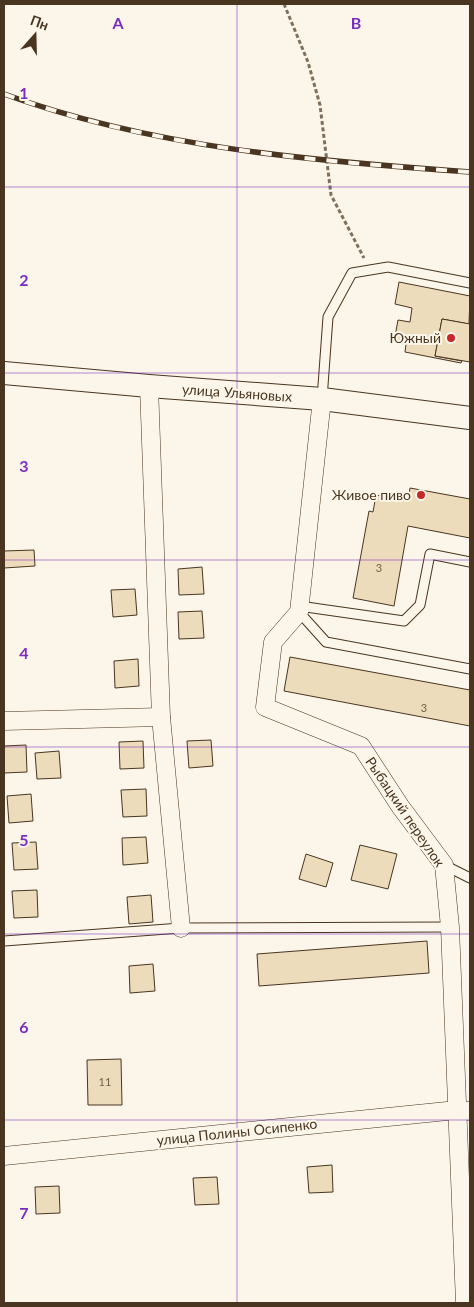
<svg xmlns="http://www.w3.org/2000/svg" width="474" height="1307" font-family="Lato,sans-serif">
  <rect width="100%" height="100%" fill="#fbf6e9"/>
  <g fill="#ecdcbc" stroke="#4a3520">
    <path d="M399,282L470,296L469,324L442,319L435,356L462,361L461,363L405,352L406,344L394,342L398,320L410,322L412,308L395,304Z"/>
    <path d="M442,319L470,324V362L435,356Z"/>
    <path d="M410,488L470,499V538L408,526L394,606L353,598L369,511L373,512L376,495L408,501Z"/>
    <path d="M34,550L35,566L4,568V551Z"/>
    <path d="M202,567L204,594L179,595L178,569Z"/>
    <path d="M135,589L137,615L113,617L111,590Z"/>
    <path d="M202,611L204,638L179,639L178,612Z"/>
    <path d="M290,657L470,690V726L284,691Z"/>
    <path d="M138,659L139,686L115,688L114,661Z"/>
    <path d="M211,740L213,766L189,768L187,741Z"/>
    <path d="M143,741L144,768L120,769L119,742Z"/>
    <path d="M26,745L27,772L4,773V746Z"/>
    <path d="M59,751L61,778L37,779L35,753Z"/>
    <path d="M146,789L147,816L123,817L121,790Z"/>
    <path d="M31,794L33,821L9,823L7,796Z"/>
    <path d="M146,837L148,863L123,865L122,838Z"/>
    <path d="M36,842L38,869L14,870L12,843Z"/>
    <path d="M360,845L397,854L388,889L351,880Z"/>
    <path d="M306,854L333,863L326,887L299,879Z"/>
    <path d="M37,890L38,917L14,918L12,891Z"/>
    <path d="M151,895L153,922L129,924L127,897Z"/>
    <path d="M427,941L429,973L259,986L257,954Z"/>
    <path d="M153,964L155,991L130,993L129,966Z"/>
    <path d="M121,1059L122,1105H88L87,1060Z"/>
    <path d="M332,1165L333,1192L309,1193L307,1167Z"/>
    <path d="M217,1177L219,1204L195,1205L193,1178Z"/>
    <path d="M59,1186L60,1213L36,1214L35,1187Z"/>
  </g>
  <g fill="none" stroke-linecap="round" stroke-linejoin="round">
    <defs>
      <g id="service">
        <path d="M322,399L328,317L352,273L388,267L470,283"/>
        <path d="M299,606L404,621L420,605L430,554L470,562"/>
        <path d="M299,612L326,642L470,669"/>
        <path d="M444,865L470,878"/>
        <path d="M4,941L181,928L450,927"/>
      </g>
      <g id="minor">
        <path d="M149,386L161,717L181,928"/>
        <path d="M322,399L299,612L273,642L265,707L361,746L400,806L444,865L450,927L465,1303"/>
        <path d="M4,721L161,717"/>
        <path d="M4,1156L457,1110L470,1111"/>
      </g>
      <path id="tertiary" d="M4,373L149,386L322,399L470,418"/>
    </defs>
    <use href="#service" stroke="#4a3520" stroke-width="11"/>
    <use href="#minor" stroke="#4a3520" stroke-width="19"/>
    <use href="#tertiary" stroke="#4a3520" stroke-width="24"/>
    <path stroke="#7f6f5c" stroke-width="3" stroke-dasharray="4 2.5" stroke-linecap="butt" d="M284,4L308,62L320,105L331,195L364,258"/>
    <use href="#service" stroke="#fbf6e9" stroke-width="9"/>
    <use href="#minor" stroke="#fbf6e9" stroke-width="18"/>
    <use href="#tertiary" stroke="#fbf6e9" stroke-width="22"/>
    <defs>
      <path id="rail" d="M4,94C153,148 313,161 470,172"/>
    </defs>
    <use href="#rail" stroke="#4a3520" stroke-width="5.5"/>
    <use href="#rail" stroke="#fbf6e9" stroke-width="4" stroke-dasharray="11" stroke-linecap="butt"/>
  </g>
  <path fill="none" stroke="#7b2cbf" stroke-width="1" stroke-opacity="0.55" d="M237,4V1303M4,187H470M4,373H470M4,560H470M4,747H470M4,934H470M4,1120H470"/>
  <g fill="#c62828" stroke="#fbf6e9" stroke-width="2">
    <circle cx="451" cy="338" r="5"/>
    <circle cx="421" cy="495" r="5"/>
  </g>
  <g text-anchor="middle" stroke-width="4" stroke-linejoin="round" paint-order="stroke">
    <g font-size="11" fill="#725f47">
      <text x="379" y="572">3</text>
      <text x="424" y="712">3</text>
      <text x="105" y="1086">11</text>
    </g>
    <g font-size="14" fill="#4a3520" stroke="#fbf6e9" text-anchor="end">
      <text x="441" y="343">Южный</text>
      <text x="411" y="500">Живое пиво</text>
    </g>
    <g font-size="14" fill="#4a3520" stroke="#fbf6e9">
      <text transform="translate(237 393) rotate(4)" y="5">улица Ульяновых</text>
      <text transform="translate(405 812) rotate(56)" y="5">Рыбацкий переулок</text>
      <text transform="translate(237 1132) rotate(-6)" y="5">улица Полины Осипенко</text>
    </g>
  </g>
  <g font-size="16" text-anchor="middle" font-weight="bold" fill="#7b2cbf" stroke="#fbf6e9" stroke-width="4" stroke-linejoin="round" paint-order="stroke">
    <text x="118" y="29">A</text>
    <text x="356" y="29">B</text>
    <text x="24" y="99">1</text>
    <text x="24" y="286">2</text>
    <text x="24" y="472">3</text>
    <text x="24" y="659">4</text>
    <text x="24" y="846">5</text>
    <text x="24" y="1033">6</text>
    <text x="24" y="1219">7</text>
  </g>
  <rect width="474" height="1307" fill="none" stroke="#4a3520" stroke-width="10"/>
  <g transform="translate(35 35) rotate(20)" stroke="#fbf6e9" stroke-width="4" paint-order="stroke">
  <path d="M0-4L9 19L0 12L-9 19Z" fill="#4a3520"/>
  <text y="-8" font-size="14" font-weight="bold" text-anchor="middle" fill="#4a3520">Пн</text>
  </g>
</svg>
